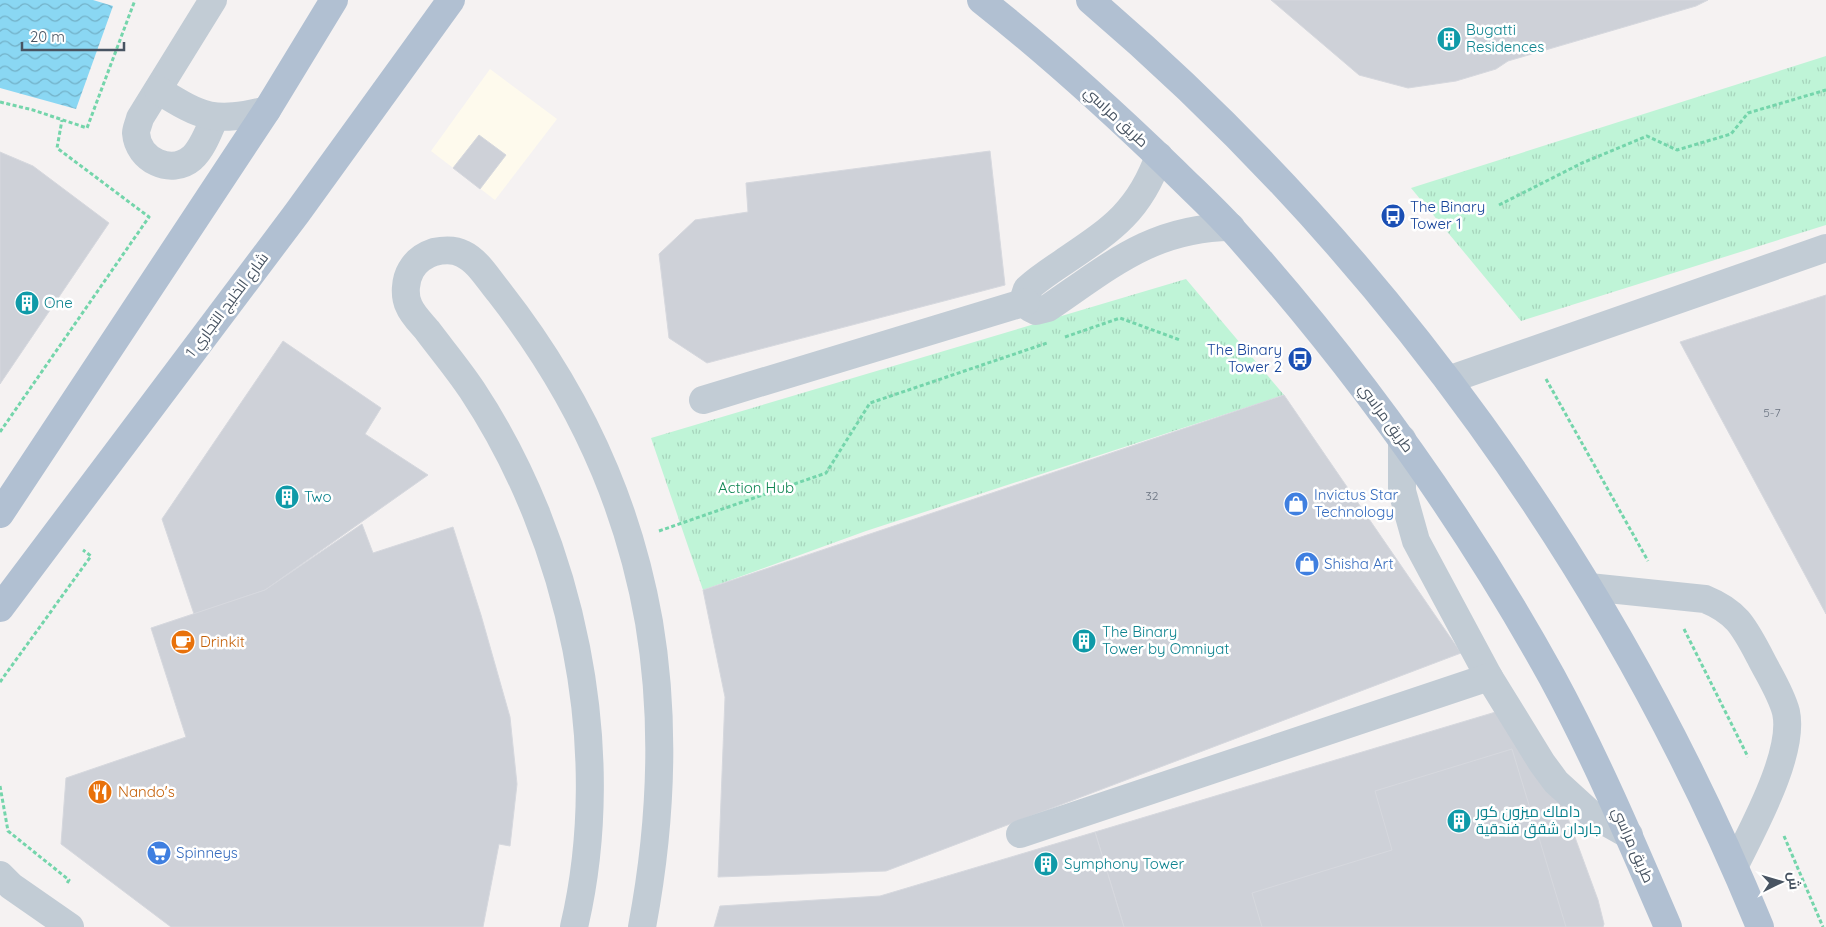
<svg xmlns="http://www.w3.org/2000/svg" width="1826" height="927" font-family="Quicksand,Cairo,sans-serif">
  <defs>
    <pattern id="grass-tufts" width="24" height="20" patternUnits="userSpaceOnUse" patternTransform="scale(1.25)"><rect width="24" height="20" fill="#bff4d7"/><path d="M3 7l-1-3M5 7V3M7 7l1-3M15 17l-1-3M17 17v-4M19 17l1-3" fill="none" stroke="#a6d3bb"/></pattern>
    <pattern id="water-waves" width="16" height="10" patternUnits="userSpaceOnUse" patternTransform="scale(1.25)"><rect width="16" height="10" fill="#8ad7f3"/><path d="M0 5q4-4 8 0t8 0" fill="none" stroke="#73b1c8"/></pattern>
  </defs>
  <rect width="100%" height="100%" fill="#f5f2f2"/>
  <path fill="#fefaed" d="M490,69L557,119L495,200L431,151Z"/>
  <g fill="url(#grass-tufts)">
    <path d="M1826,56V225L1521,321L1411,188Z"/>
    <path d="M1186,279L1284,395L866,531L703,590L651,438Z"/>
  </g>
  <path fill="url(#water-waves)" d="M0,0H93L113,6L76,109L0,88Z"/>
  <g fill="#ced1d8" stroke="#d6d8de">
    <path d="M1271,0H1708L1696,6L1508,61L1496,69L1456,81L1408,88L1359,75Z"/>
    <path d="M479,135L506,155L480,189L453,168Z"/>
    <path d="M990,151L1005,285L707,363L669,338L659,254L695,220L748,212L746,183Z"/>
    <path d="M0,152L33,166L109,223L0,384Z"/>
    <path d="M1826,295V614L1680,342Z"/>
    <path d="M283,341L381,408L365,434L428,475L265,590L194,614L162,519Z"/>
    <path d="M1284,395L1461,653L886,871L718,877L725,697L703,590Z"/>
    <path d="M362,524L373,553L453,527L481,615L510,717L517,784L510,846L499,844L483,927H171L61,844L66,778L186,737L151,628L265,590Z"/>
    <path d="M1499,711L1562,802L1598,900L1604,924L1603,927H1124L1095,832Z"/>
    <path d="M1512,749L1566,927H1262L1252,893L1392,850L1375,791Z"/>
    <path d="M1095,832L1124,927H714L720,906L880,896Z"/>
  </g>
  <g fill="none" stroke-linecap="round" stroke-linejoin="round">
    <g stroke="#74d5ab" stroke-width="3" stroke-dasharray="4 2.5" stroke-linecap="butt">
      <path d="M0,102L33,110L87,128L135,0"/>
      <path d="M1499,205L1582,163L1647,136L1677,150L1731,134L1748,113L1826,90"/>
      <path d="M1065,337L1120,318L1180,340"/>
      <path d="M1546,379L1648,561"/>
      <path d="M0,432L149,217L57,148L62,120"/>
      <path d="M659,531L826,473L870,403L1047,343"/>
      <path d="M1684,629L1748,757"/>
      <path d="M0,682L91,556L83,550"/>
      <path d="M0,786L8,831L69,880L66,885"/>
      <path d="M1784,836L1823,927"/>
    </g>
    <g stroke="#c2ccd5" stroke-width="28">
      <path d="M213,0L140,118C139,123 136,129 136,133C138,160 171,176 192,158C203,148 209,130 215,117"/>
      <path d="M158,90C203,118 214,123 267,110"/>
      <path d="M1159,156C1139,213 1109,231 1062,263C1050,271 1038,279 1027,289L1025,295L1030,308L1036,311L1048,308C1110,266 1152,228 1231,227"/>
      <path d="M1448,380L1826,248"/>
      <path d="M703,400L1026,302"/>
      <path d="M1402,439V491L1416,541L1489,677L1542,763L1556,782L1590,813L1629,835"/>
      <path d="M1589,587L1705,599C1737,612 1744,627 1760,657C1769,675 1781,693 1786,712C1795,753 1753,828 1735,865"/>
      <path d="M1020,834L1489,677"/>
      <path d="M0,875L11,886L70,927"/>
      <path d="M574,927C616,749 572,541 472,390C458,369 442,350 427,330C421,323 412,314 409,306C404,296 405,280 411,270C416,261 425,255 434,252C443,250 454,249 463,254C478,261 488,279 499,292C542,347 578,406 605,471C625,519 640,571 649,622C666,724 661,826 642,927"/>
    </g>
    <g stroke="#b1c0d2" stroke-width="28">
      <path d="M981,0C1048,53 1112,111 1174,171C1193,190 1214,209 1232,229C1355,366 1463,516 1552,677C1596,758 1632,843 1668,927"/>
      <path d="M1090,0C1383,250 1614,571 1760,927"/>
      <path d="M0,514L267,110L334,0"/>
      <path d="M0,608L297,213L451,0"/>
    </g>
  </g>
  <defs>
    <symbol id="building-disc" viewBox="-11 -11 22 22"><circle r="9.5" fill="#0f9aa8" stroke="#fff"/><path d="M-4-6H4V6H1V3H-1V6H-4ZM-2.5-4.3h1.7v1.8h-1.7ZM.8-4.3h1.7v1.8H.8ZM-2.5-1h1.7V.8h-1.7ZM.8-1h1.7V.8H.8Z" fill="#fff"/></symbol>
    <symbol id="bus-disc" viewBox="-11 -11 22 22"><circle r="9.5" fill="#1a4fb4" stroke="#fff"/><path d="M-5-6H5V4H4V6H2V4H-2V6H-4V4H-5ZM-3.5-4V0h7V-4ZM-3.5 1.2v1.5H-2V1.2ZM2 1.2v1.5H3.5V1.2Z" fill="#fff"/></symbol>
    <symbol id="shop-disc" viewBox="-11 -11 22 22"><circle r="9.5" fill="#3f7fe0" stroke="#fff"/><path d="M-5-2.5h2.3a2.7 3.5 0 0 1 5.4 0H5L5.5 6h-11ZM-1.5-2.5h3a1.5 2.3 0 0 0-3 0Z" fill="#fff"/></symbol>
    <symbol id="cafe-disc" viewBox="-11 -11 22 22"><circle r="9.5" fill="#e8710a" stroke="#fff"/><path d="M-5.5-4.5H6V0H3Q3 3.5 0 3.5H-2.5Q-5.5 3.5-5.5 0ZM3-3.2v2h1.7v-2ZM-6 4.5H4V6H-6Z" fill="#fff"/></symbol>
    <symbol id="restaurant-disc" viewBox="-11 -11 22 22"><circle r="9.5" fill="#e8710a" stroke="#fff"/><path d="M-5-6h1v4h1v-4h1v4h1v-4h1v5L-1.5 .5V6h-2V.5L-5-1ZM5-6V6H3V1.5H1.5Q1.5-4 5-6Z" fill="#fff"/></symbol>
    <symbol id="supermarket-disc" viewBox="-11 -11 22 22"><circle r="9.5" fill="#3f7fe0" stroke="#fff"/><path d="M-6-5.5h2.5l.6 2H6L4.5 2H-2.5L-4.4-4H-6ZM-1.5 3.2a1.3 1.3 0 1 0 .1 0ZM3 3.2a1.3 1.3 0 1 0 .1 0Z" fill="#fff"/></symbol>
  </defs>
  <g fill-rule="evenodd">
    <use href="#building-disc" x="1435" y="25" width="28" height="28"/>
    <use href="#bus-disc" x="1379" y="202" width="28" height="28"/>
    <use href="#building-disc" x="13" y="289" width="28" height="28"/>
    <use href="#bus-disc" x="1286" y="345" width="28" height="28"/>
    <use href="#building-disc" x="273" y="483" width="28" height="28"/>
    <use href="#shop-disc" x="1282" y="490" width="28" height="28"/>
    <use href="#shop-disc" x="1293" y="550" width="28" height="28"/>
    <use href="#building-disc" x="1070" y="627" width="28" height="28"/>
    <use href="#cafe-disc" x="169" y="628" width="28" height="28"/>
    <use href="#restaurant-disc" x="86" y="778" width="28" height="28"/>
    <use href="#building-disc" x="1445" y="807" width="28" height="28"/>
    <use href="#supermarket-disc" x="145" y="839" width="28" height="28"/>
    <use href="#building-disc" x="1032" y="850" width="28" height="28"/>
  </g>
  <g text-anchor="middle" stroke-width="5" stroke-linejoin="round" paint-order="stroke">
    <g font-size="12" fill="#6a7380">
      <text x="1772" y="417">5-7</text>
      <text x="1152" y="500">32</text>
    </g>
    <g font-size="15" fill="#0d838f" stroke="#fff" text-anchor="start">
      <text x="1466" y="35">Bugatti<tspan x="1466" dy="17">Residences</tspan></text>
      <text x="44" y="308">One</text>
      <text x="304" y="502">Two</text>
      <text x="1102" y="637">The Binary<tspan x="1102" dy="17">Tower by Omniyat</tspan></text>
      <text x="1476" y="817">داماك ميزون كور<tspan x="1476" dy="17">جاردان شقق فندقية</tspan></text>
      <text x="1064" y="869">Symphony Tower</text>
    </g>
    <g font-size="15" fill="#485462" stroke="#fff">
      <text transform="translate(1116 117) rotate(43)" y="5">طريق مراسي</text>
      <text transform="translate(227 305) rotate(-53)" y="5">شارع الخليج التجاري 1</text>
      <text transform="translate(1386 418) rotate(54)" y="5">طريق مراسي</text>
      <text transform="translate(1633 845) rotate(66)" y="5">طريق مراسي</text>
    </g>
    <g font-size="15" fill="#164399" stroke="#fff" text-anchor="start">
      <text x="1410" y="212">The Binary<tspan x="1410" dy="17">Tower 1</tspan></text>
      <text x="1282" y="355" text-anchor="end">The Binary<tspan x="1282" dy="17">Tower 2</tspan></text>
    </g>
    <g font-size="15" fill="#108653" stroke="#fff">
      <text x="756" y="493">Action Hub</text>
    </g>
    <g font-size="15" fill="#366cbe" stroke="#fff" text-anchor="start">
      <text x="1314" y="500">Invictus Star<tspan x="1314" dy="17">Technology</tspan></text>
      <text x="1324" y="569">Shisha Art</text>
      <text x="176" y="858">Spinneys</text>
    </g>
    <g font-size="15" fill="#c56008" stroke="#fff" text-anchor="start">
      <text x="200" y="647">Drinkit</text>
      <text x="118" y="797">Nando's</text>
    </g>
  </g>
  <g transform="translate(1781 882) rotate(85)" stroke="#ffffff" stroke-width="4" paint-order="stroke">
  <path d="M0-4L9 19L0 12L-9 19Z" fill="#485462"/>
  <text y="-8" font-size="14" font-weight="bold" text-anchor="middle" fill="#485462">ش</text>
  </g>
  <path d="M22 42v8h102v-8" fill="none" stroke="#485462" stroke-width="2.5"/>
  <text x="30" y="42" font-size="15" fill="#485462" stroke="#ffffff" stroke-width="4" paint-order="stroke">20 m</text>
</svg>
